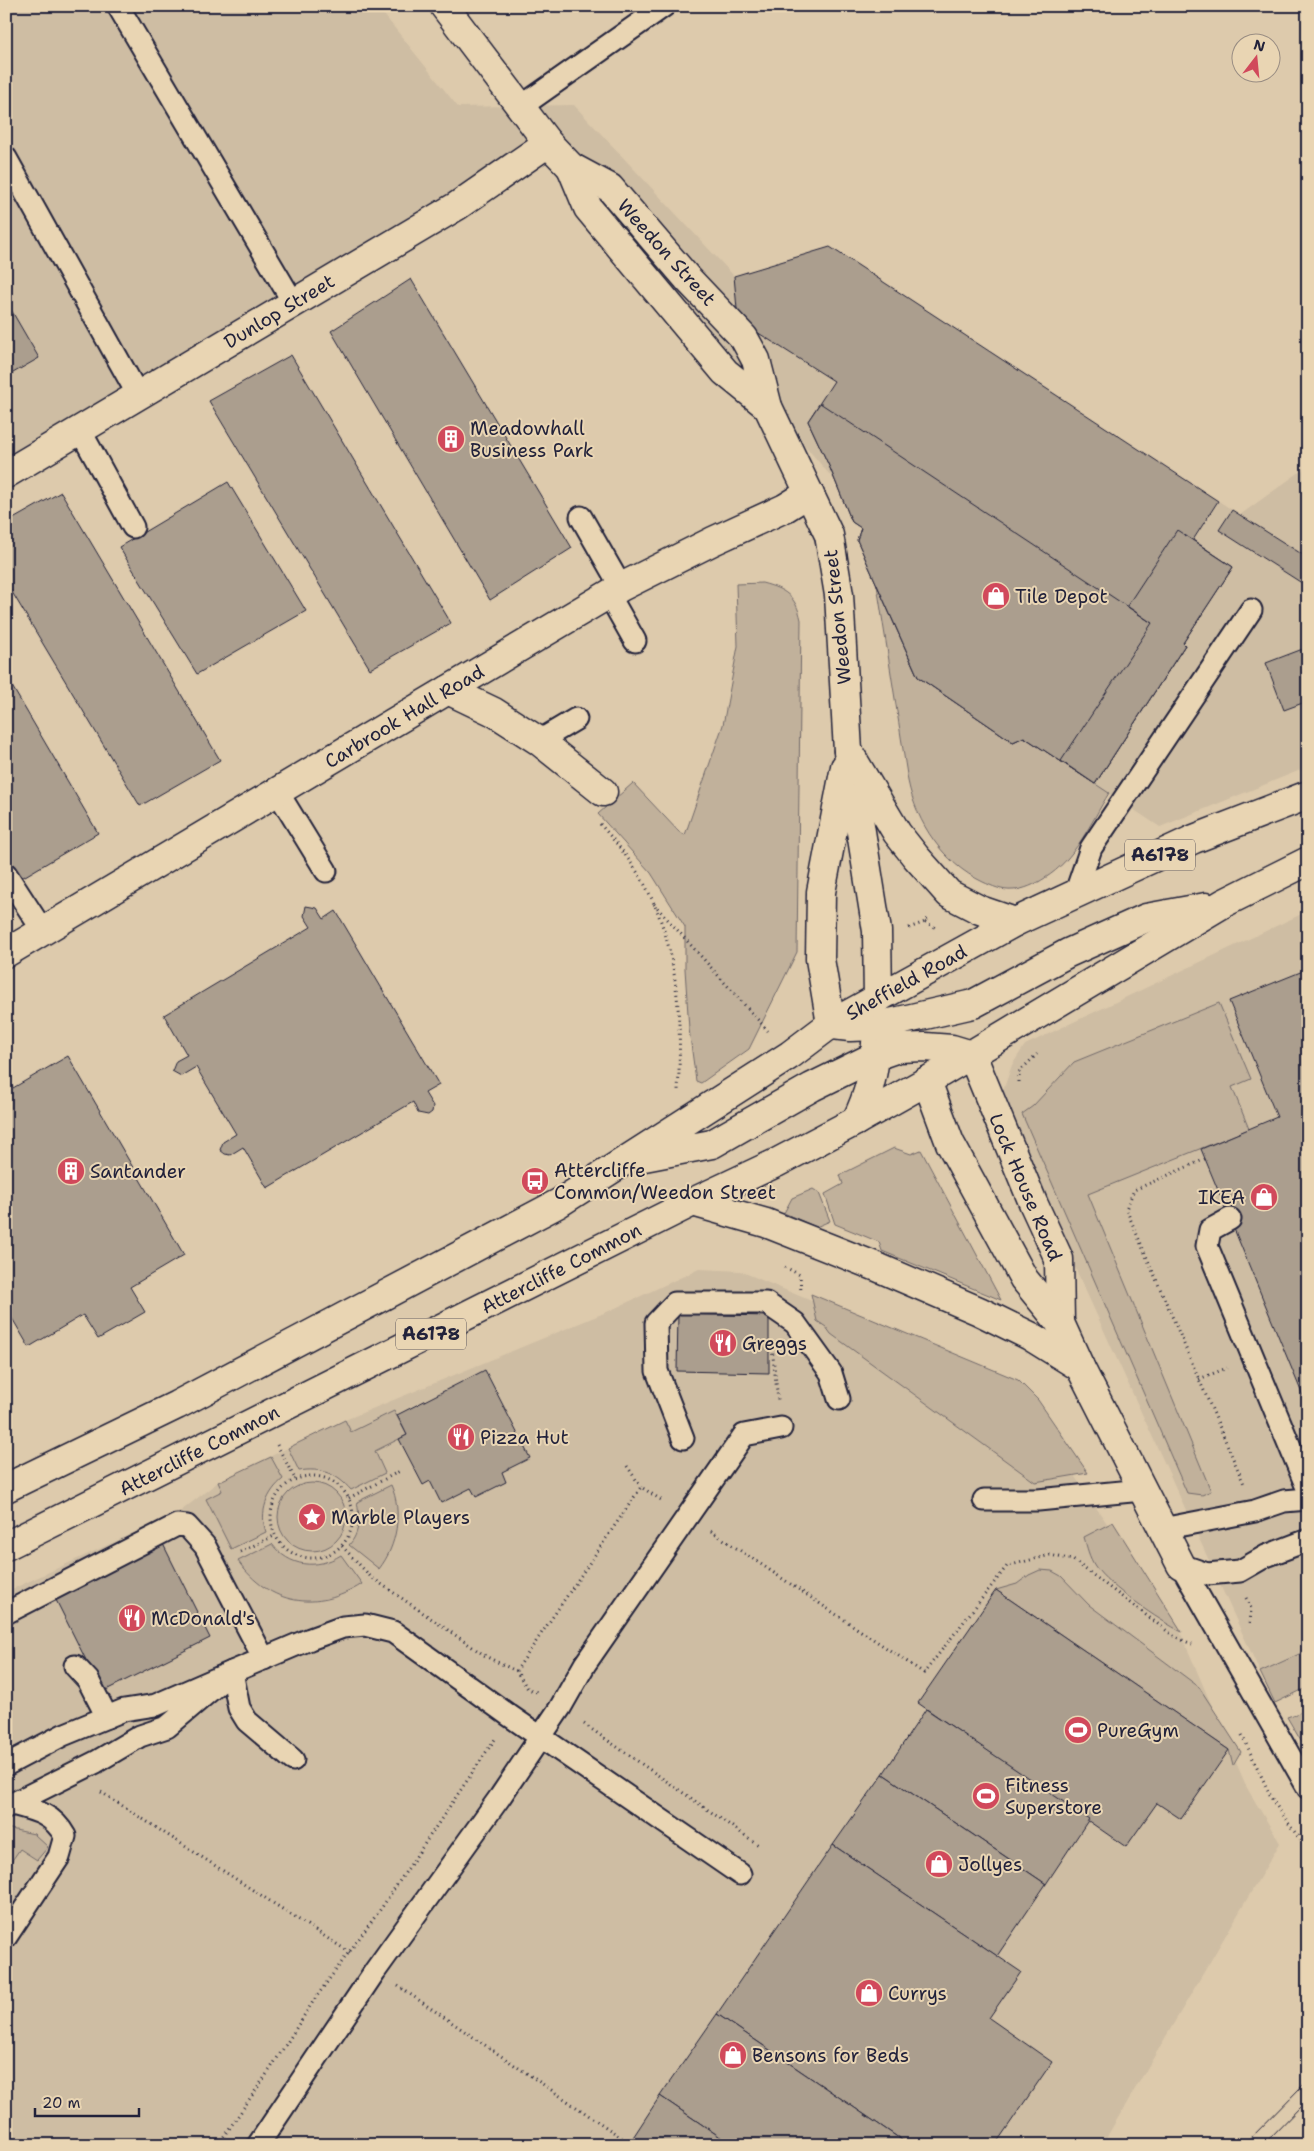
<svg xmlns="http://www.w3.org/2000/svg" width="1314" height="2151" font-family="'Shantell Sans',sans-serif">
  <rect width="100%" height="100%" fill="#ddcaac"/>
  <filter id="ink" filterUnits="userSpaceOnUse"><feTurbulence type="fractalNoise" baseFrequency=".02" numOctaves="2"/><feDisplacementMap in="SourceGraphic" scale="10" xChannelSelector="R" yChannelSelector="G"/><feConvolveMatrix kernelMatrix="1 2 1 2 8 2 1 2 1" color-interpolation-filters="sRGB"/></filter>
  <g filter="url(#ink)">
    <g fill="#cebda3">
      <path d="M6,6H377L458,107L574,105L734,276L830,247L1240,515L1308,466V767L1160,827L1024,737L1013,742L918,677L861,528L852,522L835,481L548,143L6,472Z"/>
      <path d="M1308,911V1650L1260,1672L1009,1123L1005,1108L1004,1088L1012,1065L1025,1045Z"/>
      <path d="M699,1269L740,1271L1012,1385L1178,1627L1247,1788L1280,1843L1102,2145H6V1592L181,1511L218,1482L345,1420L609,1311Z"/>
    </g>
    <g fill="#c1b19b" stroke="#726a6b">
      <path d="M762,583C785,589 796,596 801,620L797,952L749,1049L701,1083L696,1081L689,1029L685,969V927L651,873L598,814L633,783L679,832L685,835L723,725L738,646L736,584Z"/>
      <path d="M877,585L918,677L1013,742L1024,737L1109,793C1091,822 1075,860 1045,878C1036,884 1023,890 1013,890C1002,891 992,886 983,882C943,863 917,824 908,781Z"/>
      <path d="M1219,1003L1251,1079L1232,1087L1249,1129L1088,1194L1211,1491L1202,1495L1187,1493L1022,1114L1033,1106L1074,1062Z"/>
      <path d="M894,1148L911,1154L921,1150L1001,1300L882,1251L879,1242L835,1224L825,1194L843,1184L840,1175Z"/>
      <path d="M813,1189L819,1193L830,1221L816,1227L784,1213L792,1198Z"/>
      <path d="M811,1294L1018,1380L1038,1400L1088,1473L1035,1482L831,1334L826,1327L817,1321Z"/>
      <path d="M394,1411L407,1435L375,1451L385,1473L351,1490C337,1474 321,1467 299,1471L288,1448L345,1420L351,1432Z"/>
      <path d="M271,1457L283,1479C267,1492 259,1512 266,1532L231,1549L206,1499L222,1491L218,1482Z"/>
      <circle cx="312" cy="1517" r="34"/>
      <path d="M391,1485C403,1512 397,1546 379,1569L349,1545C360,1533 360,1517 357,1502Z"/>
      <path d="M1113,1522L1182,1632C1160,1621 1108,1586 1095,1566C1089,1557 1087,1547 1084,1537Z"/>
      <path d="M272,1544C289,1567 317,1570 341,1555L362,1584C317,1613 269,1605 238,1561Z"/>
      <path d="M1040,1570L1052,1571L1061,1576L1089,1605L1199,1687L1241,1752L1233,1766L1229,1750L996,1590L1017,1584L1029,1575Z"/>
      <path d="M1308,1650V1687L1275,1703L1260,1672Z"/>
      <path d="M1308,1710V1753L1287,1717Z"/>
      <path d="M6,1828L34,1834L48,1847L37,1860L20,1849L6,1869Z"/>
    </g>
    <g fill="#ab9e8e" stroke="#22223b">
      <path d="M830,247L1218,501L1193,540L1233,567L1183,643L1185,645L1095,784L1024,737L1013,742L918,677L857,540L861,528L852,522L830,468L808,421L834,381L738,320L734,276Z"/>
      <path d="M411,279L572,548L490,600L331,331Z"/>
      <path d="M6,301L39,358L6,377Z"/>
      <path d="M291,355L451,623L370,669L209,401Z"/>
      <path d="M820,403L1185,645L1095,784L1024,737L1013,742L918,677L857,540L861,528L852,522L830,468L808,421Z"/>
      <path d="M228,482L306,611L197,674L119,547Z"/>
      <path d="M61,492L220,760L140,806L6,582V523Z"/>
      <path d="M1232,510L1308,558V587L1219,530Z"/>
      <path d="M1177,530L1233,567L1183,643L1185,645L1095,784L1061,761L1152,623L1127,606Z"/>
      <path d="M1308,647V701L1284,710L1266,663Z"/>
      <path d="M6,676L98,833L20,879L6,856Z"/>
      <path d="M306,906L317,908L324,919L336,911L439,1085L425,1093L433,1106L432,1112L428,1115L418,1113L413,1102L267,1188L243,1147L230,1155L225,1154L220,1150L223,1142L236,1134L196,1067L181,1076L172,1071L176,1061L187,1055L164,1015L311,927L304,916Z"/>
      <path d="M1308,969V1408L1201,1149L1277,1117L1229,1001Z"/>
      <path d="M68,1056L184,1255L130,1287L145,1312L98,1339L83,1315L29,1347L6,1308V1076L13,1088Z"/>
      <path d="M678,1314L769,1316V1373L677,1371Z"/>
      <path d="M485,1370L530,1458L502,1472L506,1482L476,1497L471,1488L441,1503L430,1481L423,1485L399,1439L407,1435L397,1415Z"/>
      <path d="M163,1544L210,1638L102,1692L55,1598Z"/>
      <path d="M996,1590L1229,1750L1181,1819L1157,1803L1126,1847L918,1703Z"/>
      <path d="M926,1709L1089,1819L1046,1884L883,1774Z"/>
      <path d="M883,1774L1046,1884L997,1956L833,1845Z"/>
      <path d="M833,1845L1021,1972L989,2018L1052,2062L995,2145H909L717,2014Z"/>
      <path d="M717,2014L909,2145H732L660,2096Z"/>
      <path d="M660,2096L732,2145H628Z"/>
    </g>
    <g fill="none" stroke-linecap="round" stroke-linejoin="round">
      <defs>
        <g id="lane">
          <path d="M118,6L293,302"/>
          <path d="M519,108L664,6"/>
          <path d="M6,158L138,395"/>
          <path d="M80,430L133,527"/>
          <path d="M581,517L621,587"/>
          <path d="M609,595L635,641"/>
          <path d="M539,741L576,719"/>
          <path d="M277,791L326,871"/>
          <path d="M6,874L43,931"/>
          <path d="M1076,892L1091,848L1251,610"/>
          <path d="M1230,1219L1210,1230L1207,1246L1308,1490"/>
          <path d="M683,1438L657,1371L656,1323L675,1303H766L795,1323L831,1373L839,1399"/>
          <path d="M984,1500H1038L1142,1490"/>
          <path d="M1162,1529L1255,1511L1284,1501L1308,1499"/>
          <path d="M1181,1565L1308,1788"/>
          <path d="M1181,1565L1207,1574L1240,1571L1266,1556L1308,1540"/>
          <path d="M6,1613L177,1525L187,1526L205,1546L264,1659"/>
          <path d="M75,1666L88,1680L107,1717"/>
          <path d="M293,1760L247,1721L239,1708L232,1672L310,1639L343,1627L365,1625L393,1632L510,1716L740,1874"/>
          <path d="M6,1765L63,1735L124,1710L156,1705L232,1672L167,1727L140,1736L96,1762L6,1807"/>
          <path d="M6,1937L59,1857L65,1836C53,1814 35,1810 12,1804"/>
          <path d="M258,2145L375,1971L500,1797L560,1708L585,1664L744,1435L781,1428"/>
        </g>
        <g id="street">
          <path d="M6,474L457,206L548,143"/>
          <path d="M448,690L494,712L539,741L603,792"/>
          <path d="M6,953L621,587L713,541L785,508L809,493"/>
          <path d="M972,1055L1034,1205L1059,1259L1060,1323"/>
          <path d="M927,1081L950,1143L1024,1279L1060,1323L1080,1367L1181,1565"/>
        </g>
        <g id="secondary">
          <path d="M444,6L548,143L571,167L610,188L687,278L744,338L756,360L768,407L829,535L839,595L848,751L877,931L878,999"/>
          <path d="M571,167L588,208L608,232L725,372L768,407"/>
          <path d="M831,1024L820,959L821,892L845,767"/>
        </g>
        <g id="primary">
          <path d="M848,751L897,833L916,857L949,894L980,910L1015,922"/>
          <path d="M833,1025L850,1027L877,1026L973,1004L1068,953L1146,918L1206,907"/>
          <path d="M856,1121C868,1097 875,1070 876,1043"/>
          <path d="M639,1158L712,1144L812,1087L875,1056L898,1048L925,1047L952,1049L972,1055"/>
          <path d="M693,1202L766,1223L877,1267L979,1311L1030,1336L1080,1367"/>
          <path d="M6,1488L177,1405L559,1203L790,1055L831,1024L1015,922L1194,839L1308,795"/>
          <path d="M6,1546L693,1202L776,1163L856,1121L927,1081L1224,903L1308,861"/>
        </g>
      </defs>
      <use href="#lane" stroke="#22223b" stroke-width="25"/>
      <use href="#street" stroke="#22223b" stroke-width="31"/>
      <use href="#secondary" stroke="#22223b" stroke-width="31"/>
      <use href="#primary" stroke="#22223b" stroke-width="31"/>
      <g stroke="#22223b" stroke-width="3" stroke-dasharray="1 4" stroke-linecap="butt">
        <path d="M600,824C621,848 643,876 655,906C679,962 682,1029 678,1090"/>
        <path d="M654,904L768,1031"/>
        <path d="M925,922L938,929"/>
        <path d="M909,928L925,922L929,917"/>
        <path d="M1019,1082V1072L1037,1054"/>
        <path d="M1205,1159L1134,1190L1126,1209L1244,1484"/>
        <path d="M785,1267L800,1275L801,1292"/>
        <path d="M775,1345L772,1348L778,1400"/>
        <path d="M1199,1379L1227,1368"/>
        <path d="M277,1445L295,1479"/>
        <path d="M627,1466L641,1487"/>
        <circle cx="312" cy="1517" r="41"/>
        <path d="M349,1498L400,1471"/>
        <path d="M711,1531L924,1673L1007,1566L1050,1555L1073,1560L1175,1637L1192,1644"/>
        <path d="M342,1546L371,1577L487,1657L516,1671L528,1689L537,1692"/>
        <path d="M240,1552L274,1536"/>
        <path d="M1246,1598L1251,1608L1250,1626"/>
        <path d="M516,1671L641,1487L663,1501"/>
        <path d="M584,1724L760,1846"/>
        <path d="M1242,1735L1273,1801L1308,1851"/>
        <path d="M101,1792L352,1954"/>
        <path d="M398,1986L625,2140"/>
        <path d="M218,2145L271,2068L314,2000L380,1910L495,1739"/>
      </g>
      <use href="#lane" stroke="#e9d5b3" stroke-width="21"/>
      <use href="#street" stroke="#e9d5b3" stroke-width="28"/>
      <use href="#secondary" stroke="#e9d5b3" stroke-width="28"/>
      <use href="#primary" stroke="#e9d5b3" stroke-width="28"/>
      <g stroke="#22223b" stroke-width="1">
        <path d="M1244,2145L1308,2080"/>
        <path d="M1263,2145L1308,2099"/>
      </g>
    </g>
  </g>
  <defs>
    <symbol id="building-disc" viewBox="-11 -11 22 22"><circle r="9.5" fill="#d1495b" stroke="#e9d5b3"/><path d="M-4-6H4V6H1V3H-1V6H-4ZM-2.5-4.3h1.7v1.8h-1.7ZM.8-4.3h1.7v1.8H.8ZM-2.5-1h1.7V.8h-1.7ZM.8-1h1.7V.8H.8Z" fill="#fff"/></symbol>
    <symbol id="shop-disc" viewBox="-11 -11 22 22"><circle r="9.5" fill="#d1495b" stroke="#e9d5b3"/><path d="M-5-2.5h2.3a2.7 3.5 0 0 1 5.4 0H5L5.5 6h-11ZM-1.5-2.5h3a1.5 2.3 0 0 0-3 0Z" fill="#fff"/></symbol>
    <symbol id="bus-disc" viewBox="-11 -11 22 22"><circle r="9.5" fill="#d1495b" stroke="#e9d5b3"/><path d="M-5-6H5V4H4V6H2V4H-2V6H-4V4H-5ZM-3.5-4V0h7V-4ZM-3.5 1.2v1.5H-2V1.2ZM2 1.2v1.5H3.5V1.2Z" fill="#fff"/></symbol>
    <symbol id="restaurant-disc" viewBox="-11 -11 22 22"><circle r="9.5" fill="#d1495b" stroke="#e9d5b3"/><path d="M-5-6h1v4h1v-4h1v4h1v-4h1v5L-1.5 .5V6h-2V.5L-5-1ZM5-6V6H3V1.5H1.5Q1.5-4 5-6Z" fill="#fff"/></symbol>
    <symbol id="sight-disc" viewBox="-11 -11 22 22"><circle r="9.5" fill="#d1495b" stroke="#e9d5b3"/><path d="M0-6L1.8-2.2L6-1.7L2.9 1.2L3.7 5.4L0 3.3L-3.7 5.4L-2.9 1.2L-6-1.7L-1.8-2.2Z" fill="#fff"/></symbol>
    <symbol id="stadium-disc" viewBox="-11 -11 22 22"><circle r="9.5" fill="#d1495b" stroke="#e9d5b3"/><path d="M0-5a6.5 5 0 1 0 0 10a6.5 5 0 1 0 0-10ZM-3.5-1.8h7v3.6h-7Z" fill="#fff"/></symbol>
  </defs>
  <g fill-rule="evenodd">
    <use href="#building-disc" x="435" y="423" width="32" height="32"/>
    <use href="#shop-disc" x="980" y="580" width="32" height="32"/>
    <use href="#building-disc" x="55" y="1155" width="32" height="32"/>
    <use href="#bus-disc" x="519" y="1165" width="32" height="32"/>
    <use href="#shop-disc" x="1248" y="1181" width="32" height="32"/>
    <use href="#restaurant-disc" x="707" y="1327" width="32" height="32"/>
    <use href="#restaurant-disc" x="445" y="1421" width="32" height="32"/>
    <use href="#sight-disc" x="296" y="1501" width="32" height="32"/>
    <use href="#restaurant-disc" x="116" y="1602" width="32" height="32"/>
    <use href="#stadium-disc" x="1062" y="1714" width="32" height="32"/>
    <use href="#stadium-disc" x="970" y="1780" width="32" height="32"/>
    <use href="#shop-disc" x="923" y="1848" width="32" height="32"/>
    <use href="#shop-disc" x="853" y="1977" width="32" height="32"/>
    <use href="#shop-disc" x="717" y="2039" width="32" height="32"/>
  </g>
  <g text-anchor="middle" stroke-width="4" stroke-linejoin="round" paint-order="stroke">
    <g fill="#e9d5b3" stroke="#5e585f" stroke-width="1">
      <rect x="1125" y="839.5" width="70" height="31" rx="4"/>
      <rect x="396" y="1318.5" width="70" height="31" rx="4"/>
    </g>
    <g font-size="18" font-weight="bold" fill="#22223b">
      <text x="1160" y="861">A6178</text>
      <text x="431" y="1340">A6178</text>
    </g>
    <g font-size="19" fill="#22223b" stroke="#e9d5b3">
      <text transform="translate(667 252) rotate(48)" y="7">Weedon Street</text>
      <text transform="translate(279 311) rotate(-31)" y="7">Dunlop Street</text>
      <text transform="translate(837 617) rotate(-96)" y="7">Weedon Street</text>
      <text transform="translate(404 716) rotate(-31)" y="7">Carbrook Hall Road</text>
      <text transform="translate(906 982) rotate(-29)" y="7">Sheffield Road</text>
      <text transform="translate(1026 1187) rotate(67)" y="7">Lock House Road</text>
      <text transform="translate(561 1268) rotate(-27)" y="7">Attercliffe Common</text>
      <text transform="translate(199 1450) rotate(-27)" y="7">Attercliffe Common</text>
    </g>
    <g font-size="19" fill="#22223b" stroke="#e9d5b3" text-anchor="start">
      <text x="470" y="435">Meadowhall<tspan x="470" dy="22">Business Park</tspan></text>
      <text x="1015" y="603">Tile Depot</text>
      <text x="554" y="1177">Attercliffe<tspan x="554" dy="22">Common/Weedon Street</tspan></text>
      <text x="90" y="1178">Santander</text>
      <text x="1245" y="1204" text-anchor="end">IKEA</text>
      <text x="742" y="1350">Greggs</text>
      <text x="480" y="1444">Pizza Hut</text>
      <text x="331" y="1524">Marble Players</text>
      <text x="151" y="1625">McDonald's</text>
      <text x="1097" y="1737">PureGym</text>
      <text x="1005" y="1792">Fitness<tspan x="1005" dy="22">Superstore</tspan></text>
      <text x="958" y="1871">Jollyes</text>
      <text x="888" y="2000">Currys</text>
      <text x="752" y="2062">Bensons for Beds</text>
    </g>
  </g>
  <rect width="1314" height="2151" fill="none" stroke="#e9d5b3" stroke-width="25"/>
  <rect x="12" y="12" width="1289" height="2126" fill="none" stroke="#22223b" stroke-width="2" filter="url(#ink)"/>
  <g transform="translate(1256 58) rotate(16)"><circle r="24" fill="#e9d5b3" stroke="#998d83"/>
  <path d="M0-4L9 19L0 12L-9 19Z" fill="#d1495b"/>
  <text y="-8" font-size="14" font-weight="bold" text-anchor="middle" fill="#22223b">N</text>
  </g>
  <path d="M35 2108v8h104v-8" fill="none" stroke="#22223b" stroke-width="2.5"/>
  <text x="42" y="2108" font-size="15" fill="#22223b" stroke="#e9d5b3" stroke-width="4" paint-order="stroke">20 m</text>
</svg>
